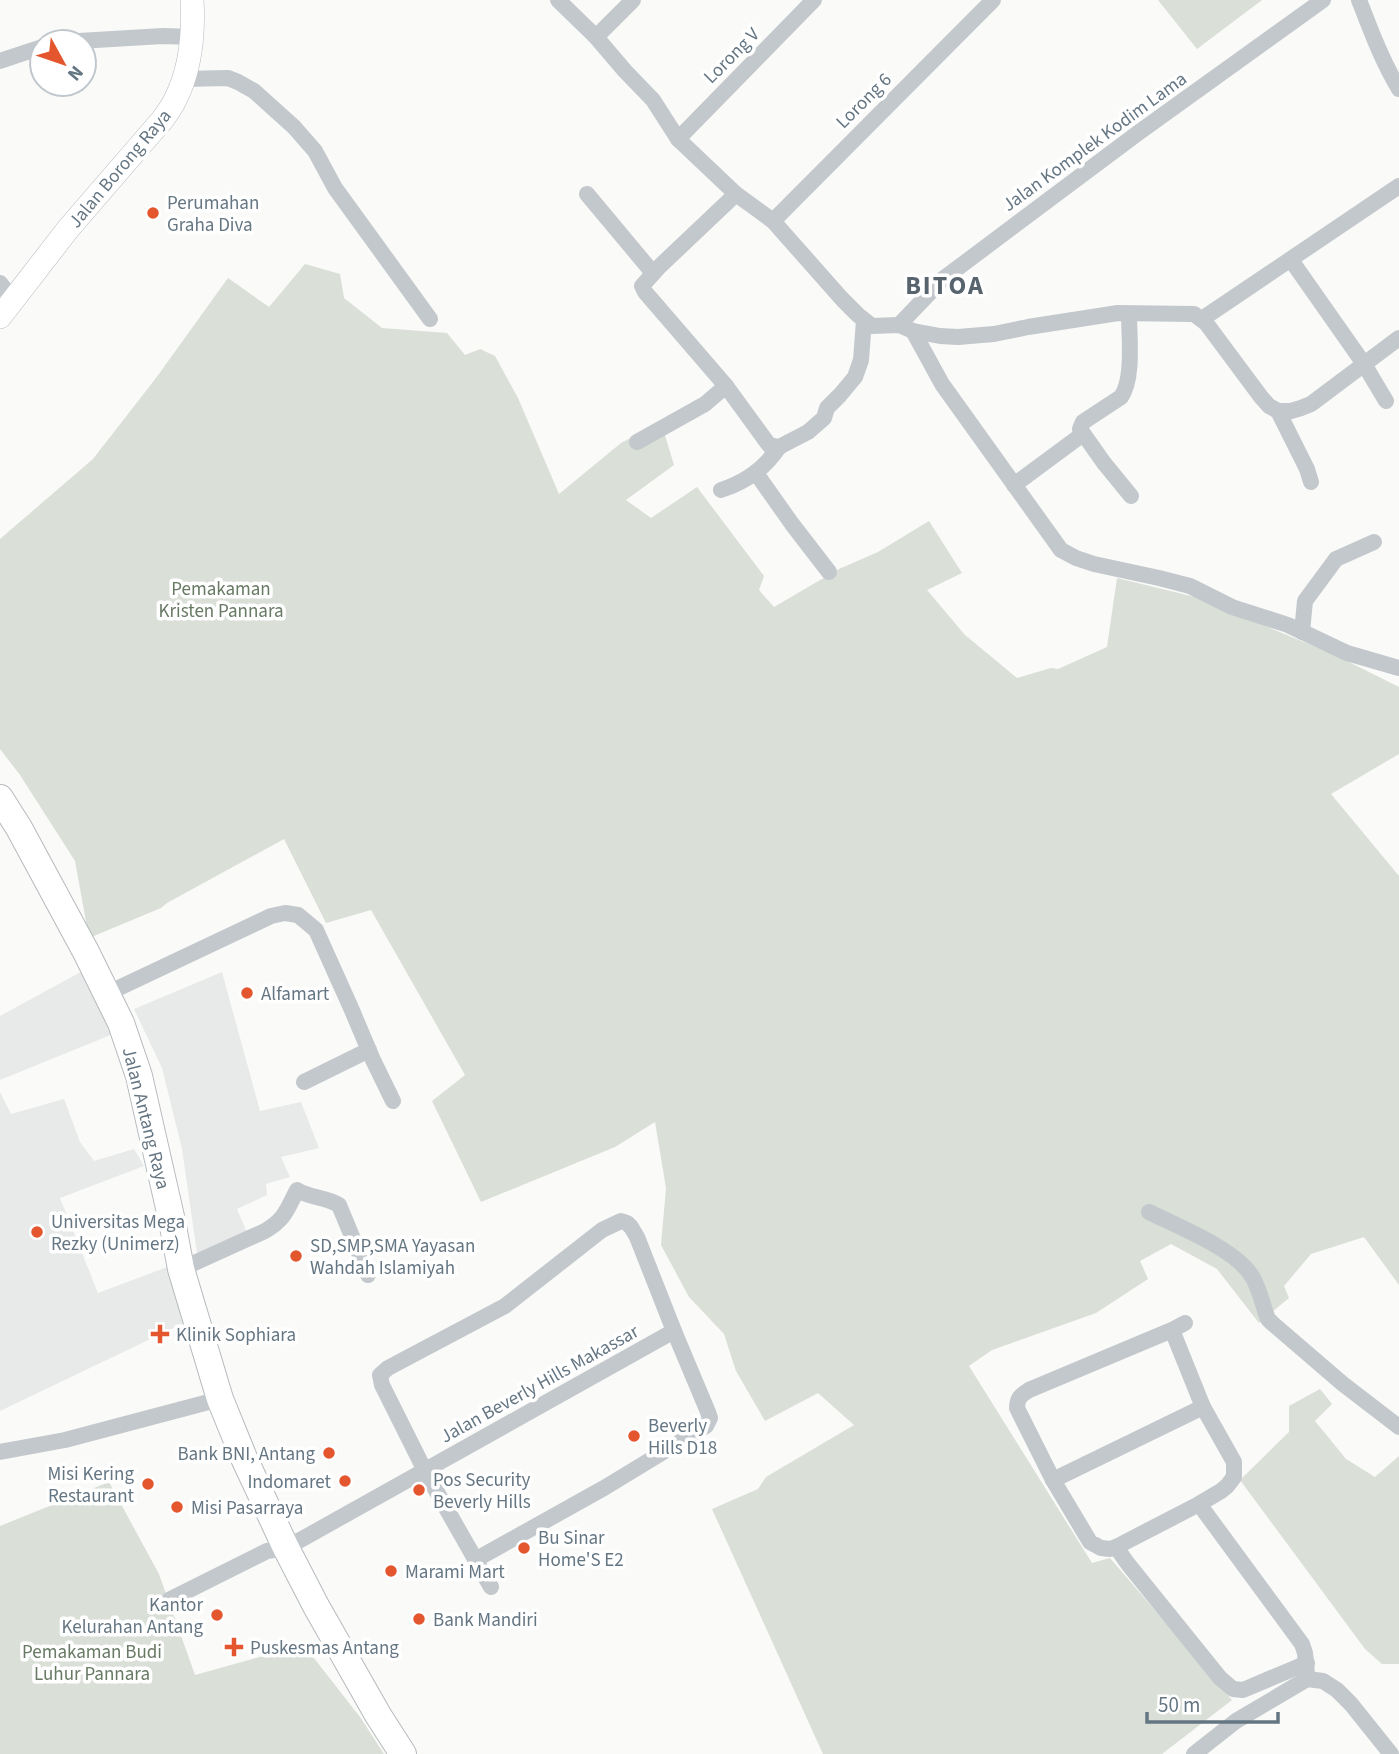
<svg xmlns="http://www.w3.org/2000/svg" width="1399" height="1754" font-family="'Source Sans 3',sans-serif">
  <rect width="100%" height="100%" fill="#fafaf8"/>
  <g fill="#e8e9e9">
    <path d="M88,968L118,1032L0,1080V1016Z"/>
    <path d="M222,972L260,1111L301,1102L319,1148L281,1157L290,1177L266,1184L267,1195L237,1209L248,1235L206,1251L197,1253L182,1149L162,1068L134,1009Z"/>
    <path d="M0,1092L11,1114L64,1099L80,1142L94,1161L134,1149L144,1166L60,1198L98,1293L170,1266L188,1321L0,1411Z"/>
  </g>
  <g fill="#dadfd7">
    <path d="M1158,0H1262L1197,49Z"/>
    <path d="M305,264L340,274L344,298L382,328L447,333L465,355L480,349L495,356L518,398L559,494L621,443L661,422L674,465L626,500L651,518L697,487L764,576L759,590L774,607L839,569L878,552L929,521L962,573L927,590L965,635L1017,678L1051,668L1058,669L1107,647L1117,578L1195,597L1333,654L1399,687V754L1331,794L1399,876V1285L1364,1237L1311,1254L1284,1286L1289,1298L1259,1323L1217,1269L1171,1244L1140,1261L1148,1279L1096,1313L992,1350L969,1366L1092,1563L1110,1558L1232,1700L1162,1754H823L712,1509L758,1489L766,1477L854,1425L818,1393L765,1421L736,1371L724,1334L689,1297L661,1245L666,1188L655,1122L615,1147L481,1202L432,1101L465,1075L371,910L326,923L284,839L167,903L161,908L89,938L75,861L20,775L0,749V539L93,459L156,378L228,278L269,307Z"/>
    <path d="M1320,1389L1332,1404L1315,1421L1346,1459L1375,1477L1399,1456V1664H1382L1365,1649L1240,1480L1289,1432V1406Z"/>
    <path d="M109,1482L159,1574L195,1675L267,1655L310,1653L360,1717L384,1754H0V1526Z"/>
  </g>
  <g fill="none" stroke-linecap="round" stroke-linejoin="round">
    <defs>
      <path id="secondary" d="M0,317L68,229L163,119C167,113 172,107 175,100C191,69 194,34 192,0"/>
      <path id="primary" d="M0,798L19,828L86,952L121,1023L139,1076L172,1221L181,1269L220,1399L244,1458L286,1548L316,1606L378,1715L403,1754"/>
    </defs>
    <use href="#secondary" stroke="#b3babf" stroke-width="24"/>
    <use href="#primary" stroke="#b5babe" stroke-width="28"/>
    <g stroke="#c3c8cc" stroke-width="16">
      <path d="M558,0L596,37L625,71L653,100L678,139L736,194L773,221L842,299L858,315L872,326L899,325L913,331L940,336L958,337L994,334L1028,327L1118,313L1194,314L1206,323L1261,397L1269,406L1278,411H1291L1301,408L1311,404L1399,338"/>
      <path d="M1359,0C1371,31 1382,61 1399,89"/>
      <path d="M596,37L633,0"/>
      <path d="M62,42L163,36L193,37"/>
      <path d="M0,61L42,47"/>
      <path d="M183,79L228,78L238,82L254,91L294,127L315,151L335,188L430,319"/>
      <path d="M678,139L814,0"/>
      <path d="M587,194L653,273"/>
      <path d="M773,221L993,0"/>
      <path d="M1291,260L1364,364L1386,401"/>
      <path d="M0,283L14,301"/>
      <path d="M1129,314C1129,336 1134,379 1121,397L1083,422L1080,429L1104,463L1131,496"/>
      <path d="M1202,319L1399,186"/>
      <path d="M899,325L943,279L1138,133L1323,0"/>
      <path d="M913,331L942,384L1061,550L1076,558L1094,564L1159,578L1190,586L1232,607L1288,625L1347,653L1399,668"/>
      <path d="M726,386L769,445L779,447L808,432L824,418L827,408L840,395L855,377L861,360L864,320"/>
      <path d="M1278,411L1307,469L1311,482"/>
      <path d="M637,442L705,404L726,386L645,292L642,286L659,267L736,194"/>
      <path d="M756,473L792,524L829,572"/>
      <path d="M1014,485L1083,434"/>
      <path d="M721,490C746,482 765,468 779,447"/>
      <path d="M1302,632L1305,601L1336,559L1374,542"/>
      <path d="M106,994L271,916L285,913L298,915L316,930L351,1008L373,1060L393,1101"/>
      <path d="M304,1082L369,1050"/>
      <path d="M1149,1212C1179,1227 1238,1250 1253,1278C1260,1291 1263,1306 1268,1319L1272,1323L1343,1384L1399,1427"/>
      <path d="M181,1269L265,1231C285,1219 287,1210 297,1190C310,1198 326,1197 339,1205L368,1275"/>
      <path d="M1172,1330L1203,1407L1234,1462V1477L1227,1486L1221,1491L1199,1504L1116,1547L1110,1549L1101,1548L1090,1542L1053,1480L1017,1408C1017,1398 1021,1395 1029,1390L1172,1330L1185,1323"/>
      <path d="M0,1452L65,1440L220,1399"/>
      <path d="M1053,1480L1203,1407"/>
      <path d="M1199,1504L1302,1644L1305,1653L1307,1674"/>
      <path d="M1116,1547L1128,1564L1220,1678L1233,1689L1243,1690L1307,1663"/>
      <path d="M475,1560L604,1488L706,1426L710,1418L708,1412L674,1331"/>
      <path d="M169,1600L267,1551L286,1548L674,1331L637,1237L631,1227L627,1223L621,1221L602,1230L505,1306L388,1368L380,1375L382,1385L425,1471L491,1587"/>
      <path d="M1194,1754L1236,1721L1307,1679L1323,1681L1337,1690L1351,1704L1391,1754"/>
    </g>
    <use href="#secondary" stroke="#fff" stroke-width="23"/>
    <use href="#primary" stroke="#fff" stroke-width="26"/>
  </g>
  <g fill="#e4572e" stroke="#fff" stroke-width="2.5">
    <circle cx="153" cy="213" r="7"/>
    <circle cx="247" cy="993" r="7"/>
    <circle cx="37" cy="1232" r="7"/>
    <circle cx="296" cy="1256" r="7"/>
    <path d="M156.5 1323.5h7v7h7v7h-7v7h-7v-7h-7v-7h7z"/>
    <circle cx="634" cy="1436" r="7"/>
    <circle cx="329" cy="1453" r="7"/>
    <circle cx="345" cy="1481" r="7"/>
    <circle cx="148" cy="1484" r="7"/>
    <circle cx="419" cy="1490" r="7"/>
    <circle cx="177" cy="1507" r="7"/>
    <circle cx="524" cy="1548" r="7"/>
    <circle cx="391" cy="1571" r="7"/>
    <circle cx="217" cy="1615" r="7"/>
    <circle cx="419" cy="1619" r="7"/>
    <path d="M230.5 1636.5h7v7h7v7h-7v7h-7v-7h-7v-7h7z"/>
  </g>
  <g text-anchor="middle" stroke-width="7" stroke-linejoin="round" paint-order="stroke">
    <g font-size="19" fill="#657683" stroke="#fff">
      <text transform="translate(731 55) rotate(-45)" y="7">Lorong V</text>
      <text transform="translate(863 100) rotate(-45)" y="7">Lorong 6</text>
      <text transform="translate(1094 141) rotate(-36)" y="7">Jalan Komplek Kodim Lama</text>
      <text transform="translate(119 168) rotate(-50)" y="7">Jalan Borong Raya</text>
      <text transform="translate(147 1118) rotate(76)" y="7">Jalan Antang Raya</text>
      <text transform="translate(539 1383) rotate(-29)" y="7">Jalan Beverly Hills Makassar</text>
    </g>
    <g font-size="19" fill="#657683" stroke="#fff" text-anchor="start">
      <text x="167" y="209">Perumahan<tspan x="167" dy="22">Graha Diva</tspan></text>
      <text x="261" y="1000">Alfamart</text>
      <text x="51" y="1228">Universitas Mega<tspan x="51" dy="22">Rezky (Unimerz)</tspan></text>
      <text x="310" y="1252">SD,SMP,SMA Yayasan<tspan x="310" dy="22">Wahdah Islamiyah</tspan></text>
      <text x="176" y="1341">Klinik Sophiara</text>
      <text x="648" y="1432">Beverly<tspan x="648" dy="22">Hills D18</tspan></text>
      <text x="315" y="1460" text-anchor="end">Bank BNI, Antang</text>
      <text x="134" y="1480" text-anchor="end">Misi Kering<tspan x="134" dy="22">Restaurant</tspan></text>
      <text x="433" y="1486">Pos Security<tspan x="433" dy="22">Beverly Hills</tspan></text>
      <text x="331" y="1488" text-anchor="end">Indomaret</text>
      <text x="191" y="1514">Misi Pasarraya</text>
      <text x="538" y="1544">Bu Sinar<tspan x="538" dy="22">Home'S E2</tspan></text>
      <text x="405" y="1578">Marami Mart</text>
      <text x="203" y="1611" text-anchor="end">Kantor<tspan x="203" dy="22">Kelurahan Antang</tspan></text>
      <text x="433" y="1626">Bank Mandiri</text>
      <text x="250" y="1654">Puskesmas Antang</text>
    </g>
    <g font-size="19" fill="#687a64" stroke="#fff">
      <text x="221" y="595">Pemakaman<tspan x="221" dy="22">Kristen Pannara</tspan></text>
      <text x="92" y="1658">Pemakaman Budi<tspan x="92" dy="22">Luhur Pannara</tspan></text>
    </g>
    <g font-size="26" font-weight="bold" letter-spacing="2" fill="#57646e" stroke="#fff">
      <text x="945" y="294">BITOA</text>
    </g>
  </g>
  <g transform="translate(63 63) rotate(130)"><circle r="33" fill="#ffffff" stroke="#c1c8cd" stroke-width="2"/>
  <path d="M0-5L12 26L0 18L-12 26Z" fill="#e4572e"/>
  <text y="-10" font-size="19" font-weight="bold" text-anchor="middle" fill="#657683">N</text>
  </g>
  <path d="M1147 1712v10h131v-10" fill="none" stroke="#657683" stroke-width="3.5"/>
  <text x="1158" y="1712" font-size="21" fill="#657683" stroke="#ffffff" stroke-width="5" paint-order="stroke">50 m</text>
</svg>
